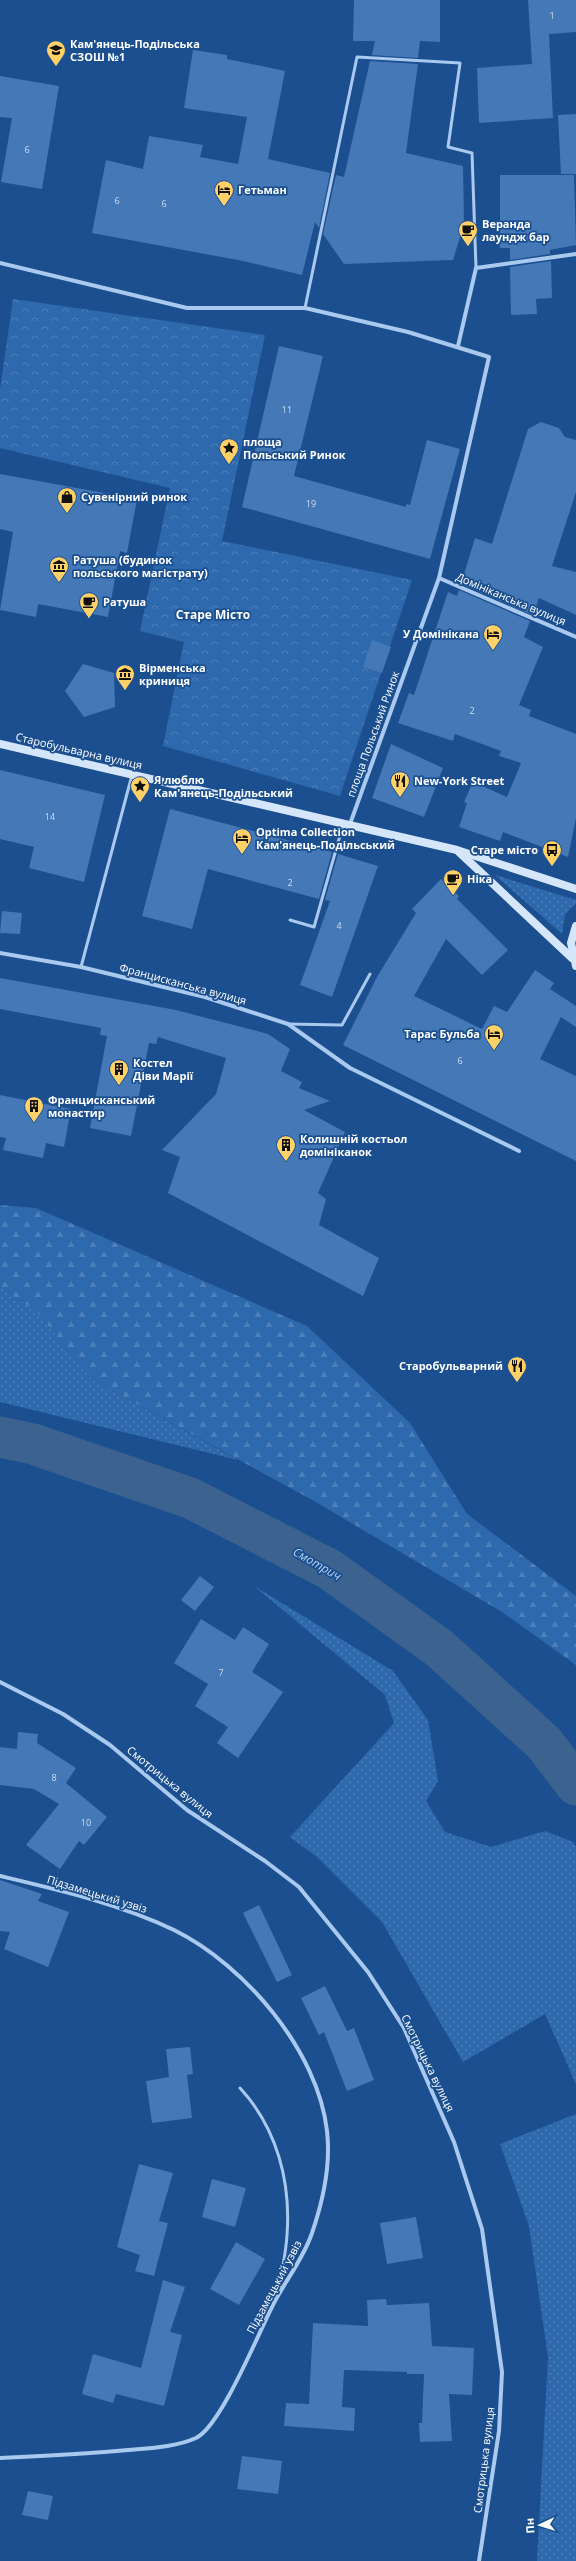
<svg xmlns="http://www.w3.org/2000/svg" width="576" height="2561" font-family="'Open Sans',sans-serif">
  <defs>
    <pattern id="grass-dots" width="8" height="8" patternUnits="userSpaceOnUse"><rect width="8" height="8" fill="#2e69ad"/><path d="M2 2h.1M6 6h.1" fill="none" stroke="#4d80b9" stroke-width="1.8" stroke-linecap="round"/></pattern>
    <pattern id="forest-firs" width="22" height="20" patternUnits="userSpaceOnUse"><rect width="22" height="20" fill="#2e69ad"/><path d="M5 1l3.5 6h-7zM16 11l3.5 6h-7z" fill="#4d80b9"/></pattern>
    <pattern id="park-crowns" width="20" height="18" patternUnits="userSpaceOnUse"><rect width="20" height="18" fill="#2e69ad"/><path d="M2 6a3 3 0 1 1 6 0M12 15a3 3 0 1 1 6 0" fill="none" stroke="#4d80b9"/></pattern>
  </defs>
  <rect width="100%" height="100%" fill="#1b4f8f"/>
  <g fill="url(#grass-dots)">
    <path d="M495,875L576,900V904L565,914L562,934Z"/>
    <path d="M0,1287L37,1312L91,1379L238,1460L0,1402Z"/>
    <path d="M254,1586L393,1671L428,1720L438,1781L426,1801L445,1832L491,1847L545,1831L573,1842L576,1847V2084L545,2014L463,2062L382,1922L317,1857L290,1837L394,1723L385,1695Z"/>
    <path d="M576,2114V2561H537L548,2357L529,2226L500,2144Z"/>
  </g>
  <path fill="url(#forest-firs)" d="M0,1205L36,1208L307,1326L410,1423L467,1514L576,1596V1665L502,1612L314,1501L91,1379L37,1312L0,1287Z"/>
  <path fill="url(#park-crowns)" d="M13,299L265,335L222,541L412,580L340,796L163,746L184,642L140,631L170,488L0,448V389Z"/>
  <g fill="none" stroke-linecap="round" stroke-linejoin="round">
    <path stroke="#3c6290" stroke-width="41" d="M0,1437L33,1444L190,1498L329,1569L439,1648L544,1743L576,1785"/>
  </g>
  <g fill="#4478b7">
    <path d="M354,0H440V42L420,41L418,58L372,55L375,41H353Z"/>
    <path d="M528,0H576V32L549,34L553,118L479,123L477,68L532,64Z"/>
    <path d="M193,50L227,55V59L285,71L268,159L330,173L319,228L315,222L302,275L243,261L92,233L106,160L143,169L149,136L203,145L200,157L238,164L247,117L184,108Z"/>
    <path d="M370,61L418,64L406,153L463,166L464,224L453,260L344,264L323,234L336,175L344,177Z"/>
    <path d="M0,76L59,86L42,189L1,182L12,118L0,117Z"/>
    <path d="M576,114V174H561L558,115Z"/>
    <path d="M500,175H574L576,245L550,250V254L510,260V248H500Z"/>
    <path d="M551,261L552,298L536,299L537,314L511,315L510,267Z"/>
    <path d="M279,346L323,356L294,476L406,507V504L410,505L427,440L460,449L430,559L242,507Z"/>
    <path d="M541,422L559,428L565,437L576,440V492L552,566L576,572V615L539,598L533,615L461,584L475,538L492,544L528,429Z"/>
    <path d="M0,474L137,499L127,553L120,551L108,617L38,604L36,617L0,610L13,532L0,529Z"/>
    <path d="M459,590L530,621L524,637L543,647L519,705L531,710L529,716L576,734V818L568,857L503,832L500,841L459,827L467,803L464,802L473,782L507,797L521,763L499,756L501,751L455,734L453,741L398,723L409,693L414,695L448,592L457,596Z"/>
    <path d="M372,640L391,647L382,673L363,667Z"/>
    <path d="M83,664L114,673L115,707L84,717L65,691Z"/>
    <path d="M391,744L443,768L424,817L372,798Z"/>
    <path d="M0,770L105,795L84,882L29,868L34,847L0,839Z"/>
    <path d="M170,809L332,852L319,899L208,869L192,929L142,916Z"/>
    <path d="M338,854L378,866L332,997L300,985L330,901L325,900Z"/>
    <path d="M441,879L459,896L457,899L508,950L482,975L446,939L414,996L482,1029L494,1006L507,1012L535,970L554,983L550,989L576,1006V1027L561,1017L540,1059L576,1076V1161L343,1045L377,977L416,913L412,909Z"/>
    <path d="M2,911L22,913L20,934L0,933Z"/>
    <path d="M0,978L176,1010L268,1034L290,1049L281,1071L302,1082L299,1088L330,1101L304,1110L345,1132L318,1193L326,1199L319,1225L379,1258L363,1296L168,1193L180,1157L162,1150L216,1094L226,1058L158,1037L156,1044L149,1043L131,1136L90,1128L107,1036L100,1035L101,1028L0,1009Z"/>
    <path d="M0,1095L71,1109L64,1147L46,1143L43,1158L3,1150L6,1138L0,1137Z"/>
    <path d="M200,1576L214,1587L195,1611L181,1600Z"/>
    <path d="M201,1619L235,1640L243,1627L269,1644L252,1672L283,1692L238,1758L217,1743L228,1727L195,1706L208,1684L174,1663Z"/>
    <path d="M18,1732L38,1734L37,1743L76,1768L66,1783L107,1817L84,1845L79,1841L60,1869L26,1845L59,1804L34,1789L0,1785V1747L17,1749Z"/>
    <path d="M0,1880L42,1894L38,1901L69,1912L48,1967L4,1949L10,1932L0,1931Z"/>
    <path d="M259,1905L292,1975L277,1982L243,1913Z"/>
    <path d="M325,1986L347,2031L354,2028L374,2080L347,2091L324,2032L319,2035L301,1998Z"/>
    <path d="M190,2047L193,2074L187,2075L192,2118L152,2123L146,2081L169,2077L166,2049Z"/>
    <path d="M139,2164L173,2173L159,2221L168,2223L154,2276L135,2271L140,2255L117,2247Z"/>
    <path d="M212,2179L246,2188L235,2227L202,2217Z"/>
    <path d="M416,2217L423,2258L387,2264L380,2223Z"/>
    <path d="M236,2242L265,2259L239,2305L210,2289Z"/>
    <path d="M163,2280L185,2287L170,2332L182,2335L164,2406L116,2394L113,2403L82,2394L93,2354L141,2368Z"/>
    <path d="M386,2299L387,2305L429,2303L432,2346L474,2348L472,2395L449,2394L452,2441L420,2442L419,2423H422L424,2374H407V2372L344,2370L342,2407L355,2408L354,2431L284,2426L286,2403L309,2404L313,2323L368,2326L367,2300Z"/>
    <path d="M242,2456L282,2461L278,2494L237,2489Z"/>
    <path d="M28,2491L53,2496L48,2520L22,2515Z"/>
  </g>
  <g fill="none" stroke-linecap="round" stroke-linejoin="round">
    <g stroke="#a9c9ee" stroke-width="3">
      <path d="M305,308L357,57L460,63L448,147L472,153L476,268"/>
      <path d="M290,920L314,927L343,825"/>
      <path d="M81,967L132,775"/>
      <path d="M288,1024L342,1025L370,974"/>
      <path d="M240,2088C277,2128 291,2182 287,2235C286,2254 281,2273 279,2293"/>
    </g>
    <g stroke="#a9c9ee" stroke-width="4">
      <path d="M0,263L187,308H305L408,332L489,357L439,578L350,824"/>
      <path d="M458,346L476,268L576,254"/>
      <path d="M439,578L576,637"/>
      <path d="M0,953L81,967L205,997L288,1024L350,1068L519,1151"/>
      <path d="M0,1682L63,1714L110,1745L187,1810L265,1861L299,1887L368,1972L404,2028L454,2142L482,2229L502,2372L499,2431L479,2561"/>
      <path d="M0,1876C59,1890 120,1904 174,1930C245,1965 318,2051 327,2131C331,2165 323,2201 312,2233C303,2260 284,2282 272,2307C258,2334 221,2426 196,2438C176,2447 150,2448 128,2450C86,2454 43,2456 0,2458"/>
    </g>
    <g stroke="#d6e6fa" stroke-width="8">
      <path d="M0,744L457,850L576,889"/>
      <path d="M459,852L572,958"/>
      <path d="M576,926L571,943L576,966"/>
    </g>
  </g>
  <defs>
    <symbol id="school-pin" viewBox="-11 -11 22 30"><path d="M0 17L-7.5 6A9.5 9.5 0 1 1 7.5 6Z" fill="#ffd166" stroke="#1b4f8f"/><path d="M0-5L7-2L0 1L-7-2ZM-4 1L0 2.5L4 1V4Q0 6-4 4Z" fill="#111"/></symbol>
    <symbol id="hotel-pin" viewBox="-11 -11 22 30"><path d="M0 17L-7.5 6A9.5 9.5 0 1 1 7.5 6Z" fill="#ffd166" stroke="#1b4f8f"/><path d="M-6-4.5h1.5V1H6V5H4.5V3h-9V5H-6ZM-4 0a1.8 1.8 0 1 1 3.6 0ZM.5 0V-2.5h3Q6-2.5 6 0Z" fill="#111"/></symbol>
    <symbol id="cafe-pin" viewBox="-11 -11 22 30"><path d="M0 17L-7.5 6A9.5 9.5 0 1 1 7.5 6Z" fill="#ffd166" stroke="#1b4f8f"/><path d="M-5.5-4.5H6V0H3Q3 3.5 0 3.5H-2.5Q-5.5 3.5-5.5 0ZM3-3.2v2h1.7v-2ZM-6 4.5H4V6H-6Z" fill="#111"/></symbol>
    <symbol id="sight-pin" viewBox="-11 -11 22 30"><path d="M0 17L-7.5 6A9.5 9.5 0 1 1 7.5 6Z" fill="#ffd166" stroke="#1b4f8f"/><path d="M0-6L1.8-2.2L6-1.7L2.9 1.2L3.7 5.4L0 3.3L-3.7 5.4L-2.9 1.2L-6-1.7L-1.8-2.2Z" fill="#111"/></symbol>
    <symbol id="shop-pin" viewBox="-11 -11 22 30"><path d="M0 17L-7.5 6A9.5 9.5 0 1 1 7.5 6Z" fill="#ffd166" stroke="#1b4f8f"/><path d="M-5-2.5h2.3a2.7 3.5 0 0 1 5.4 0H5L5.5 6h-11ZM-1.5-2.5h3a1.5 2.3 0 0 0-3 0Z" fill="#111"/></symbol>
    <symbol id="museum-pin" viewBox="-11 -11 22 30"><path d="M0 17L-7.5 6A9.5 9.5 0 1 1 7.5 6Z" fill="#ffd166" stroke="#1b4f8f"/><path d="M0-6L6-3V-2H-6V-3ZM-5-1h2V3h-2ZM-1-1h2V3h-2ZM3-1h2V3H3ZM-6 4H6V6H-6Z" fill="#111"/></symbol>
    <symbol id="restaurant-pin" viewBox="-11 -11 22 30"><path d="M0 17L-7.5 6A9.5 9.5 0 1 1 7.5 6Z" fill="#ffd166" stroke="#1b4f8f"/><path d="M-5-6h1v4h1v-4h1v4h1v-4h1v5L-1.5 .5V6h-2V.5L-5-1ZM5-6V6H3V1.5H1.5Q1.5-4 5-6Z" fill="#111"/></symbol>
    <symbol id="bus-pin" viewBox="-11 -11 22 30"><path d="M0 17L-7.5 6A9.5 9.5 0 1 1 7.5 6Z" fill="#ffd166" stroke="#1b4f8f"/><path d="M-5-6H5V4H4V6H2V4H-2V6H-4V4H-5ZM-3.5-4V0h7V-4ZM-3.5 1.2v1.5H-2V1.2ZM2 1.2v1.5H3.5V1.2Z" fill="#111"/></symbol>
    <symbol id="building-pin" viewBox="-11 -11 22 30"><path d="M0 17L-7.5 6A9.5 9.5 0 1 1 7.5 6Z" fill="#ffd166" stroke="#1b4f8f"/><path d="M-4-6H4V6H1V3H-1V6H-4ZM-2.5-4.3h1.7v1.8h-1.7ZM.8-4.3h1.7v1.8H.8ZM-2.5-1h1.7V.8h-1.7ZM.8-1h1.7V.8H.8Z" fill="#111"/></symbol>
  </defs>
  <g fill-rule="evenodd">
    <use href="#school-pin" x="45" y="39" width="22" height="30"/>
    <use href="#hotel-pin" x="213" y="179" width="22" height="30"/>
    <use href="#cafe-pin" x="457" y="219" width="22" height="30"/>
    <use href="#sight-pin" x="218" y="437" width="22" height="30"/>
    <use href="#shop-pin" x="56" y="486" width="22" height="30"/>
    <use href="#museum-pin" x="48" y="555" width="22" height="30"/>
    <use href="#cafe-pin" x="78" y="591" width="22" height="30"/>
    <use href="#hotel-pin" x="482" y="623" width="22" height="30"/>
    <use href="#museum-pin" x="114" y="663" width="22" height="30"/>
    <use href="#restaurant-pin" x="389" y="770" width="22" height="30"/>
    <use href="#sight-pin" x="129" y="775" width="22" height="30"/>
    <use href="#hotel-pin" x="231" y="827" width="22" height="30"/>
    <use href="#bus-pin" x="541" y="839" width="22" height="30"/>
    <use href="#cafe-pin" x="442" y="868" width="22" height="30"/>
    <use href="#hotel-pin" x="483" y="1023" width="22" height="30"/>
    <use href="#building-pin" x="108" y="1058" width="22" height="30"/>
    <use href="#building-pin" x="23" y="1095" width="22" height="30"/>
    <use href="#building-pin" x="275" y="1134" width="22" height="30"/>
    <use href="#restaurant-pin" x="506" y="1355" width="22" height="30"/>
  </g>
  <g text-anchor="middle" stroke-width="3.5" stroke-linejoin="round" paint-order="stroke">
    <g font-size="9" fill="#d0dded">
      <text x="552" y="19">1</text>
      <text x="27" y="153">6</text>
      <text x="117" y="204">6</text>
      <text x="164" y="207">6</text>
      <text x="287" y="413">11</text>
      <text x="311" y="507">19</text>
      <text x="472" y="714">2</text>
      <text x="50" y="820">14</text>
      <text x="290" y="886">2</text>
      <text x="339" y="929">4</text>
      <text x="460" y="1064">6</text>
      <text x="221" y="1676">7</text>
      <text x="54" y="1781">8</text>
      <text x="86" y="1826">10</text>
    </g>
    <g font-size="11" font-weight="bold" fill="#fff" stroke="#1b4f8f" text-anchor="start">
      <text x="70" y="48">Кам'янець-Подільська<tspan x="70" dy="13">СЗОШ №1</tspan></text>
      <text x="238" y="194">Гетьман</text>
      <text x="482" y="228">Веранда<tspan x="482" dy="13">лаундж бар</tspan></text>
      <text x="243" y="446">площа<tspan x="243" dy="13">Польський Ринок</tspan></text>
      <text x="81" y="501">Сувенірний ринок</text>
      <text x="73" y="564">Ратуша (будинок<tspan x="73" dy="13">польського магістрату)</tspan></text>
      <text x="103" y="606">Ратуша</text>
      <text x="479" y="638" text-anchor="end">У Домінікана</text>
      <text x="139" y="672">Вірменська<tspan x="139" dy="13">криниця</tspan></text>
      <text x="154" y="784">Я люблю<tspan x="154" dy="13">Кам'янець-Подільський</tspan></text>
      <text x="414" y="785">New-York Street</text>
      <text x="256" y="836">Optima Collection<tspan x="256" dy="13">Кам'янець-Подільський</tspan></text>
      <text x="538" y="854" text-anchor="end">Старе місто</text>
      <text x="467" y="883">Ніка</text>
      <text x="480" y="1038" text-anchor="end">Тарас Бульба</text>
      <text x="133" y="1067">Костел<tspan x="133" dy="13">Діви Марії</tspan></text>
      <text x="48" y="1104">Францисканський<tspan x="48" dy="13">монастир</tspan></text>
      <text x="300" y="1143">Колишній костьол<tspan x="300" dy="13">домініканок</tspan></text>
      <text x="503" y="1370" text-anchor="end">Старобульварний</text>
    </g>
    <g font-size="11" fill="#fff" stroke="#1b4f8f">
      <text transform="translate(511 599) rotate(23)" y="4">Домініканська вулиця</text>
      <text transform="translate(373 734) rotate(-70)" y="4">площа Польський Ринок</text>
      <text transform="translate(79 751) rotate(13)" y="4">Старобульварна вулиця</text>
      <text transform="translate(183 984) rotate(15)" y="4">Францисканська вулиця</text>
      <text transform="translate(170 1782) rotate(39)" y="4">Смотрицька вулиця</text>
      <text transform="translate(97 1894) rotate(17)" y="4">Підзамецький узвіз</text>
      <text transform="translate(428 2063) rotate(64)" y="4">Смотрицька вулиця</text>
      <text transform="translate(274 2287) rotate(-62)" y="4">Підзамецький узвіз</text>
      <text transform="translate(484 2460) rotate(-83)" y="4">Смотрицька вулиця</text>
    </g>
    <g font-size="12" font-weight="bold" fill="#fff" stroke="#1b4f8f">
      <text x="213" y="619">Старе Місто</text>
    </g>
    <g font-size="12" font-style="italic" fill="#b5d3f5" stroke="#1b4f8f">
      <text transform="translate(317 1564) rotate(30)" y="4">Смотрич</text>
    </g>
  </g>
  <g transform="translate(540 2525) rotate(266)" stroke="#1b4f8f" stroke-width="3" paint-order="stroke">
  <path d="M0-3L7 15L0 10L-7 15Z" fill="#ffffff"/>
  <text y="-6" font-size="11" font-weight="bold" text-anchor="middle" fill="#ffffff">Пн</text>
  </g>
</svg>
